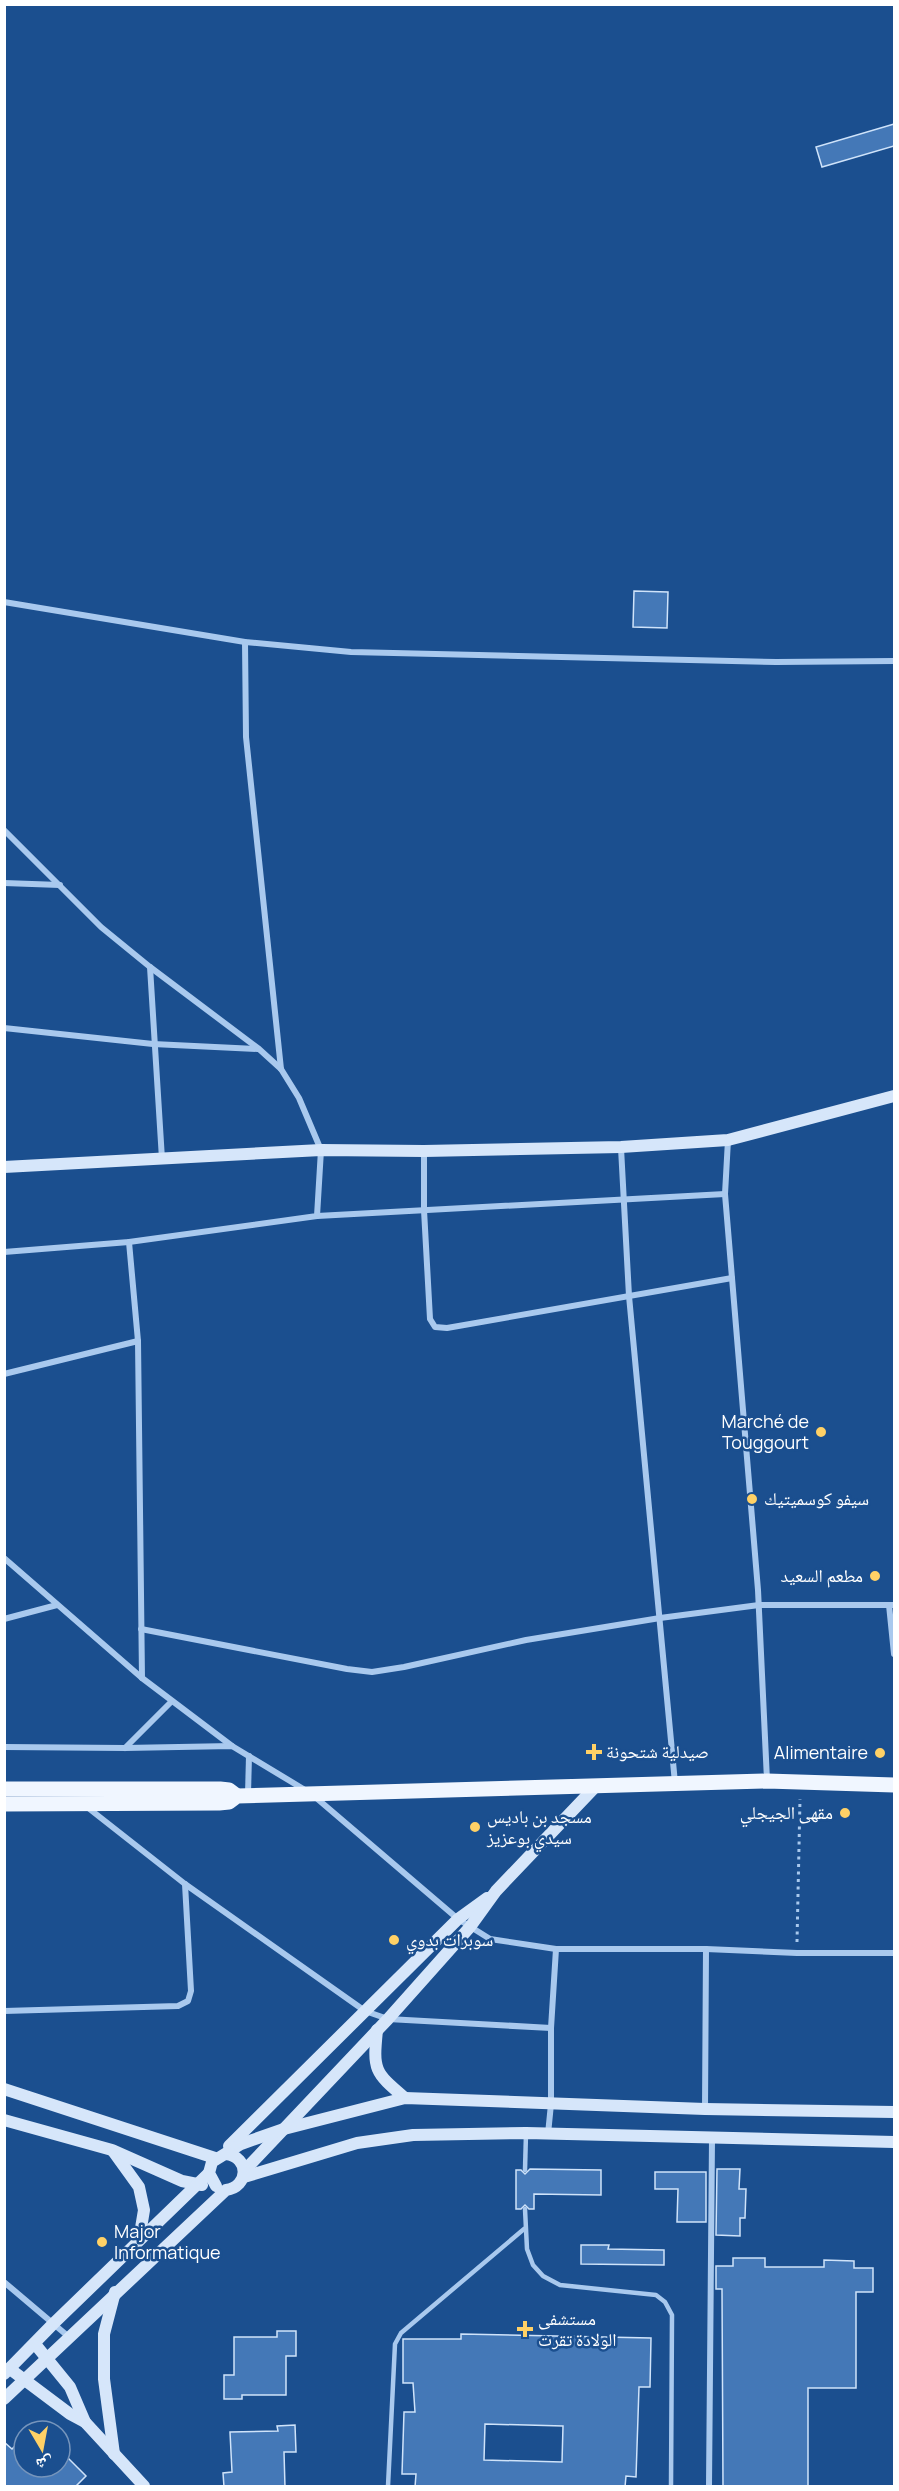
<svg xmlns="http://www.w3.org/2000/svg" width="899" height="2491" font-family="Manrope,'Noto Naskh Arabic',sans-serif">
  <rect width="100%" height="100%" fill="#1b4f8f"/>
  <g fill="#4478b7" stroke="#cfe3fa" stroke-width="1.5" fill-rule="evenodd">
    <path d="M894,124V146L822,167L816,147Z"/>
    <path d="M634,591L668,592L667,628L633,627Z"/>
    <path d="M530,2169L601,2170V2195L534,2194V2209H529L525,2205L521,2209H516V2170H521L525,2174Z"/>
    <path d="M717,2169H740L739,2189H746L745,2218H740V2236L716,2235Z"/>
    <path d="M655,2172H706V2222H677L678,2189H655Z"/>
    <path d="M581,2245H609L608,2249L664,2250V2265L581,2264Z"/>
    <path d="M733,2258H765V2267H824V2260L854,2261V2268H873V2292H856V2388H808V2487H723L722,2289H716V2266H733Z"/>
    <path d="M277,2331H296V2356H286V2395H242V2399H224V2375H234V2337H277Z"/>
    <path d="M461,2334L651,2338L650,2387H639L636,2477L626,2476L625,2487H415L416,2474H402L404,2412H415L413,2383H403V2339H461ZM485,2424L563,2426L562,2462L484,2460Z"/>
    <path d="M295,2425L296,2452H284L285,2487H224L223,2473L232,2472L230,2432L278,2431L277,2426Z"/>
    <path d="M24,2437V2467H60V2450L86,2476L75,2487H4V2442L12,2449Z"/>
  </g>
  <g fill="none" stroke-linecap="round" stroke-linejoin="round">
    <path stroke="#a9c9ee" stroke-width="3" stroke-dasharray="3 4.5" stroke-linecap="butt" d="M797,1942L800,1799"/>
    <g stroke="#a9c9ee" stroke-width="4.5">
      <path d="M525,2170L526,2133"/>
      <path d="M525,2209L527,2249L533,2265L543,2276L560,2285L656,2295L665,2302L672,2315L671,2486"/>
      <path d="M388,2486L395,2344L401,2333L524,2229"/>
    </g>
    <g stroke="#a9c9ee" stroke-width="6">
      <path d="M4,602L245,642L351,652L776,662L894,661"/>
      <path d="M245,642L246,737L281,1069"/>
      <path d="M4,830L101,927L150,967L259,1049L281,1069L299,1098L321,1150L317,1216L129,1242L4,1252"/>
      <path d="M4,883L60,885"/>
      <path d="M150,967L162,1159"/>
      <path d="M4,1028L153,1044L258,1049"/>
      <path d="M728,1140L725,1194L758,1590L767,1780"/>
      <path d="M621,1148L629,1296L675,1783"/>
      <path d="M424,1151V1210L430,1319L435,1327L447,1328L732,1278"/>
      <path d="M317,1216L725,1194"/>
      <path d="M129,1242L138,1341L142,1678"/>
      <path d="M4,1374L138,1341"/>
      <path d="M4,1558L142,1678L232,1746"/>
      <path d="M889,1605L894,1654"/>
      <path d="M4,1619L57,1605"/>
      <path d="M141,1629L347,1669L372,1672L404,1667L526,1640L660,1618L759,1605H894"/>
      <path d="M4,1747L125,1748L232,1746L305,1790"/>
      <path d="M125,1748L171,1702"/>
      <path d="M248,1794L249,1756"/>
      <path d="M314,1796L458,1919L490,1939L556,1949H706L797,1953H894"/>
      <path d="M87,1807L185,1884L365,2011L388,2019L551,2028"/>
      <path d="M4,2011L178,2006L188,2001L191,1991L185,1884"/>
      <path d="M705,2109L706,1949"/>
      <path d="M548,2134L551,2104V2028L556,1949"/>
      <path d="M4,2282L69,2337"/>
      <path d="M709,2486L712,2139"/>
    </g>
    <g stroke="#d6e6fa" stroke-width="12">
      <path d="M4,1167L321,1150L424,1151L621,1147L728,1140L894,1096"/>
      <path d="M377,2030C373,2070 374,2072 405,2098"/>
      <path d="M4,2089L215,2158"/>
      <path d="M4,2120L112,2150L182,2181L202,2185"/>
      <path d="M229,2146L458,1919L487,1898"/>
      <path d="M113,2151L139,2187L144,2210L139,2240"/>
      <path d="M245,2170L388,2019L470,1927L496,1891L596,1786"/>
      <path d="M244,2177L357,2143L413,2135L526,2133L894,2142"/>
      <path d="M216,2186L209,2173L212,2162L241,2144L284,2129L405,2098L705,2109L894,2112"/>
      <path d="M35,2344L70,2387L85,2422"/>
      <path d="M10,2369L70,2414L85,2422L144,2486"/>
      <path d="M4,2374L53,2324L209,2173"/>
      <path d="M4,2399L226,2190C249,2187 250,2157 226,2154"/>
      <path d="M114,2454L104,2379V2334L115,2292"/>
    </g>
    <g stroke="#f0f6ff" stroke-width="15">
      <path d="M4,1789H220L229,1790L237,1796"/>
      <path d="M4,1804L219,1803L229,1802L237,1796L767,1781L894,1785"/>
    </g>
  </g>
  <g fill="#ffd166" stroke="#1b4f8f" stroke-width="2">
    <circle cx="821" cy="1432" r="6"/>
    <circle cx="752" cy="1499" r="6"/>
    <circle cx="875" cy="1576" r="6"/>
    <path d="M591 1743h6v6h6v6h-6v6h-6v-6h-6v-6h6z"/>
    <circle cx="880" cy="1753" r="6"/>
    <circle cx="845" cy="1813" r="6"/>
    <circle cx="475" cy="1827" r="6"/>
    <circle cx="394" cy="1940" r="6"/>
    <circle cx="102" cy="2242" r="6"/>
    <path d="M522 2320h6v6h6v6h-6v6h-6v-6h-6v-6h6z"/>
  </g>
  <g text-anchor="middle" stroke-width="5" stroke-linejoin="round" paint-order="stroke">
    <g font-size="18" fill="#fff" stroke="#1b4f8f" text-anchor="start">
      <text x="809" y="1428" text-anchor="end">Marché de<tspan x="809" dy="21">Touggourt</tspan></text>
      <text x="764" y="1505">سيفو كوسميتيك</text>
      <text x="863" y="1582" text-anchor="end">مطعم السعيد</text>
      <text x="606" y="1758">صيدلية شتحونة</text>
      <text x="868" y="1759" text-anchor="end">Alimentaire</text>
      <text x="833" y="1819" text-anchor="end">مقهى الجيجلي</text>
      <text x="487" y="1823">مسجد بن باديس<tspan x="487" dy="21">سيدي بوعزيز</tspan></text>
      <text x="406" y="1946">سوبرات بدوي</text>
      <text x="114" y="2238">Major<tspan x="114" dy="21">Informatique</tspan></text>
      <text x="538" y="2325">مستشفى<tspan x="538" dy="21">الولادة تقرت</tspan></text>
    </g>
  </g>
  <rect width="899" height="2491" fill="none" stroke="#ffffff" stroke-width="12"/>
  <g transform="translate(42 2449) rotate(170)"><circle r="28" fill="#1b4f8f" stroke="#7695bc" stroke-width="1.5"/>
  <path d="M0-4.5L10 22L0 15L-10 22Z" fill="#ffd166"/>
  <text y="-9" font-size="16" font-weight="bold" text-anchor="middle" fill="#ffffff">ش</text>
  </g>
</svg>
